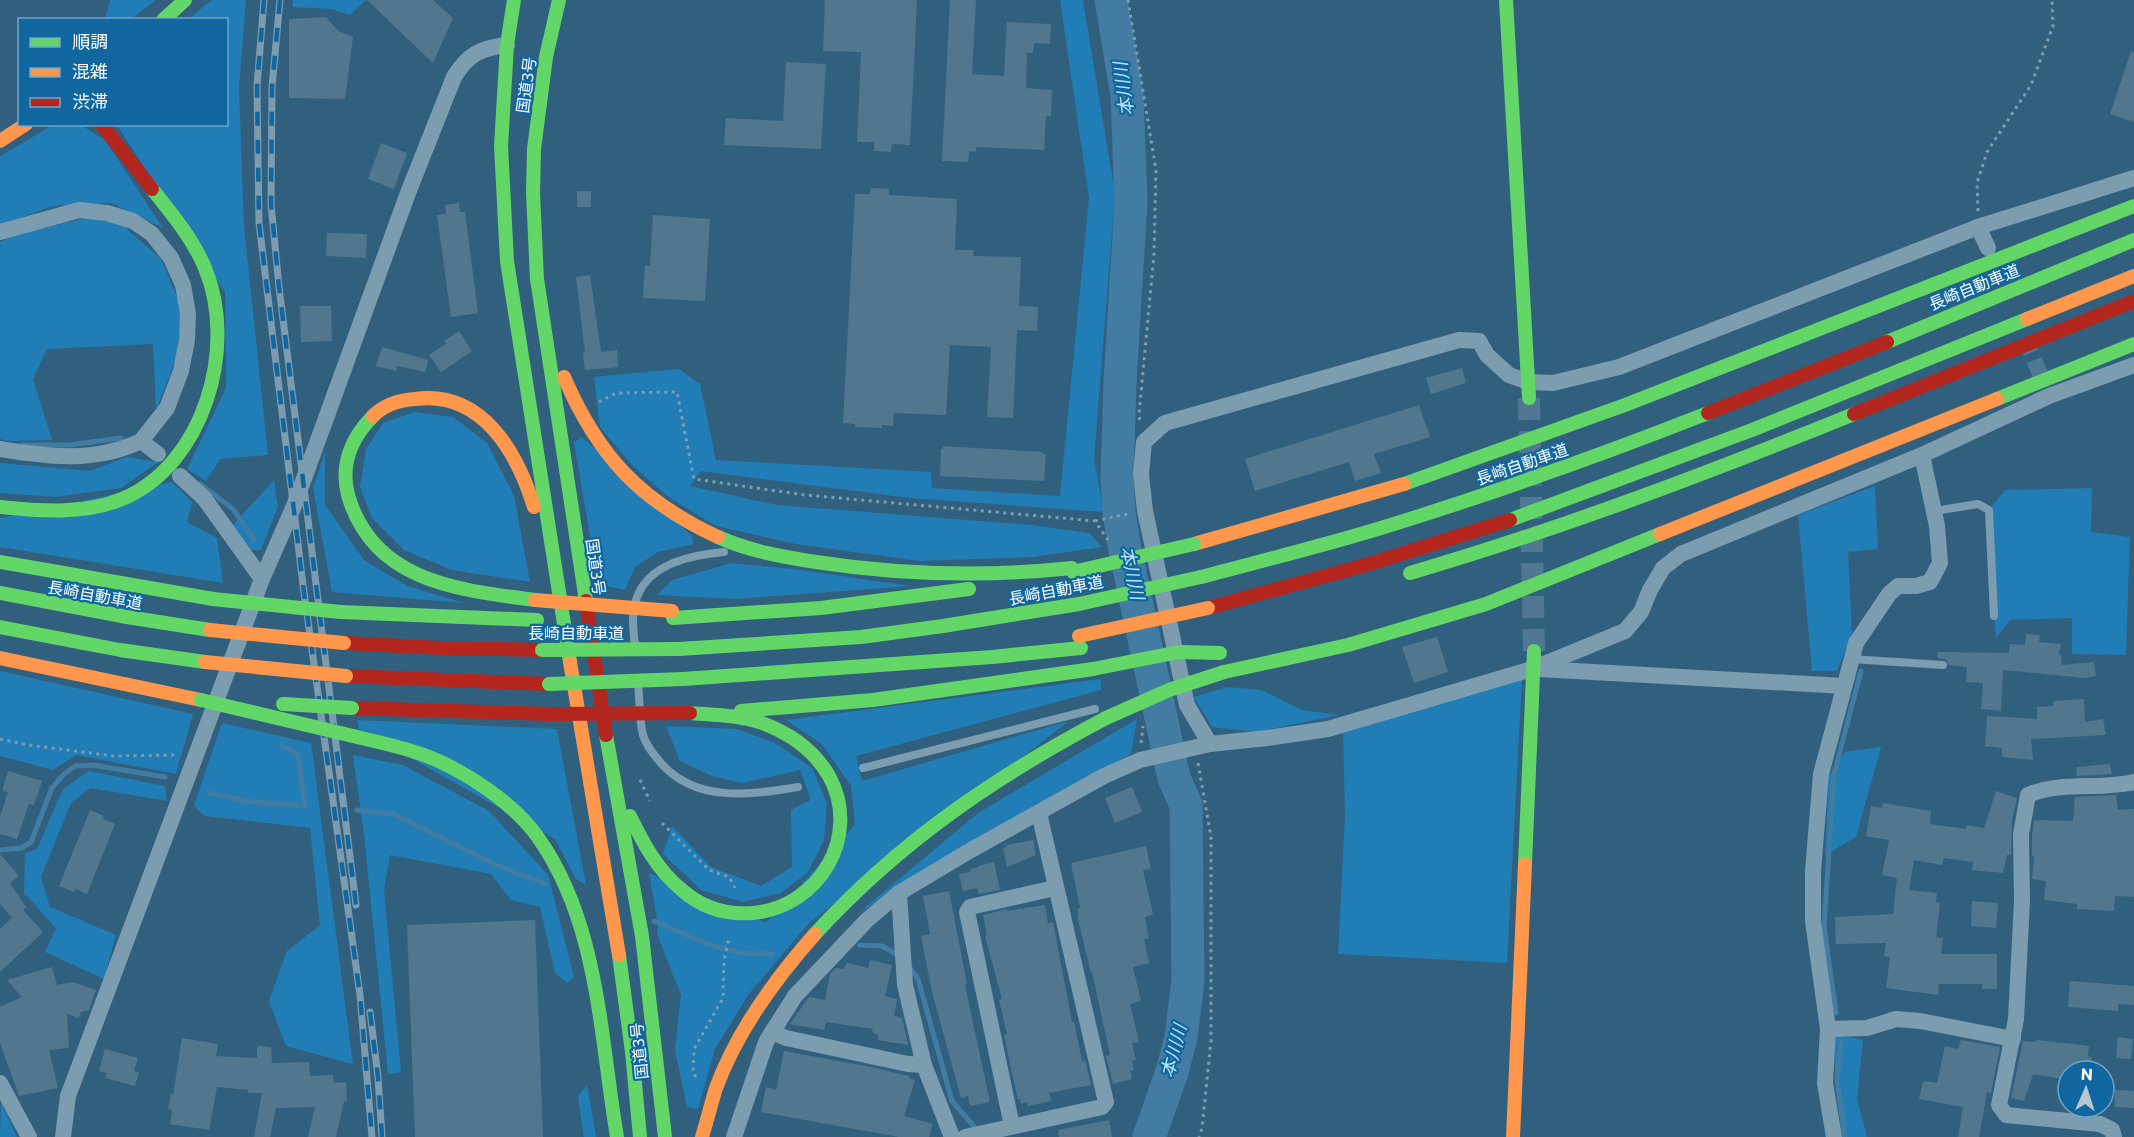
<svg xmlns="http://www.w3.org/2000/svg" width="2134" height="1137" font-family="Commissioner,'Noto Sans JP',sans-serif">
  <rect width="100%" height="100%" fill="#31607f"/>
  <g fill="#217db5">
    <path d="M110,0H156L131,19H105Z"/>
    <path d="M212,0H246L239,88L244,226L268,455L220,459L206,481L187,469L226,388L225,292L117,125L226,124V20L188,19Z"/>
    <path d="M293,0H366L350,15L331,9L293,7Z"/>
    <path d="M1060,0H1083L1115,193L1094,460L1104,512L910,498L701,471L690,486L777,505L1032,525L1089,533L1102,547L1033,557L920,561L796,544L716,526L670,498L633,466L600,427L594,377L679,369L700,384L716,460L931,472L932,488L1060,496L1089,198Z"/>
    <path d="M79,124L105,140L163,228L112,203L52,206L0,226V156L53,125Z"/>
    <path d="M87,218L120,223L161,259L181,306L178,354L156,410L153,344L47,349L33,379L52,440L8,441L0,439V242L19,233Z"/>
    <path d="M414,412L453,417L487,443L514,496L530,582L452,570L404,550L372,518L360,487L366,449L383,423Z"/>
    <path d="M582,437L692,536L693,544L658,552L635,567L625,590L606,586L595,565L574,442Z"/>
    <path d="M325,452V505L364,560L407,586L464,603L332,592L313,488Z"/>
    <path d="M127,457L158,462L121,488L55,497L0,493V463L90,471Z"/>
    <path d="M274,480L278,507L261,550H249L233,525Z"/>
    <path d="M172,482L192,502L187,522L217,538L223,583L0,547V518Z"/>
    <path d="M1875,486L1878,549L1848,552L1852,633L1837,671H1812L1798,515Z"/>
    <path d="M2092,488L2091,532L2130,537L2126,655L2072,654V618L2010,620L1996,638L1985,515L2005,490Z"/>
    <path d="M732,563L793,569L911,586L736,599L657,595L672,580Z"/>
    <path d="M0,671L193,714L176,774L76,755L53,770L0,756Z"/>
    <path d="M1101,679V690L856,756L862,781L1069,721L809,923L748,995L715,1049L698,1109L687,1107L675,1050L681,995L657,934L658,925L649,873L766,923L855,825L851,786L822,744L786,720Z"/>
    <path d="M1522,679L1507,963L1338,954L1345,815L1343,732Z"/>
    <path d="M1228,687L1261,690L1302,710L1339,715L1257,732L1212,727L1194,697Z"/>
    <path d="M1137,719L1131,754L967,843L855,916L978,813Z"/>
    <path d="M357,720L557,729L586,885L576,879L555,839L359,729Z"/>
    <path d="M222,723L311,743L353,1064L286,1046L269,1001L287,951L320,925L310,828L205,816L194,806Z"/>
    <path d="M666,726L737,729L775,743L812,768L827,804L824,840L808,872L781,893L743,902L701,890L663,854L672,826L711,867L761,886L792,867L791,810L811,800L800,770L742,783L712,776L680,761Z"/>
    <path d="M1881,747L1856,837L1825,855L1829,776L1845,752Z"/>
    <path d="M353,755L403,765L489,811L548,875L574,977L567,983L555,973L540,907L511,900L491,874L390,855L384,890L401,1072L388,1074L364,834Z"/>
    <path d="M89,771L165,786L167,801L90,788L71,803L41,877L50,907L116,935L104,979L45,952L56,928L24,893L25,853L37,849L63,789Z"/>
    <path d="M1834,1034L1863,1040L1857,1099L1867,1137H1842L1835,1082Z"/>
    <path d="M587,1085L596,1137H584L578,1096Z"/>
    <path d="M1,1101L17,1137H0Z"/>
  </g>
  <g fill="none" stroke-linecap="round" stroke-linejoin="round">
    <g stroke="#427ca3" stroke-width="5">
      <path d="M22,445H70L121,438"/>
      <path d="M200,484L233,509L254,539"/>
      <path d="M209,793L246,801L305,806L298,755L281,745"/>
      <path d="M357,810L393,814L494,864L545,884"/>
      <path d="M0,850L22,848L31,842L52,788L64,774L75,766L93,765L165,777"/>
      <path d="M654,921L710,945L741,953L773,954"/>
      <path d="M860,945L882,946L900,956"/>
      <path d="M908,965L918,979L952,1101L978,1131"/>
      <path d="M1836,1013L1824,926L1834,774L1861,671"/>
      <path d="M1841,1042L1837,1079L1845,1137"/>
    </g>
    <path stroke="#427ca3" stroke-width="33" d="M1111,0L1127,96L1131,202L1120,382L1117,480L1119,512L1125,550L1174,778L1186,805L1188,980L1181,1038L1172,1072L1149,1137"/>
  </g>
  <g fill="#51778e">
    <path d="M367,0H433L453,18L433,63Z"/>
    <path d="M825,0H917L910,145L892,144L891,152L874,151V142H857L861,52L823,51Z"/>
    <path d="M950,0H976L972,74L1004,76L1007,22L1051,24L1050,44L1034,43L1033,53H1027L1026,88L1052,90L1051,116H1046L1044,150L976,147V152L969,151L968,162L942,161Z"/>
    <path d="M326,17L338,31L353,37L345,99L289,98V19Z"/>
    <path d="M2131,51L2134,52V122L2110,114Z"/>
    <path d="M786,62L826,64L821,149L724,145L726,118L783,121Z"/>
    <path d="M381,143L407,153L394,189L368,179Z"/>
    <path d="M871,188L889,189V195L957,199L955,250H974L973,256L1021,257L1019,306L1038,307L1037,331L1017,330L1013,418L987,417L991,347L950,345L946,415L894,413L893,426L882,425V428L855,427V424L843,423L855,194H870Z"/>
    <rect x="577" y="191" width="14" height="16"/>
    <path d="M459,203L460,212H465L478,313L451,317L437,215L446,214L445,205Z"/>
    <path d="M653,215L710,219L705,301L643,298L645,265L650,266Z"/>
    <path d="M327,233L367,234L366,258L326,256Z"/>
    <path d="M590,275L601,352L617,350L618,367L585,370L583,353H585L576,277Z"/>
    <path d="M300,306H331L332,341L301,342Z"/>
    <path d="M459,331L472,351L441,372L429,355L446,344L444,341Z"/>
    <path d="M382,347L428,360L425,372L397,366L396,371L376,366Z"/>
    <path d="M1462,368L1466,383L1431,394L1426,378Z"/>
    <path d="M1419,405L1430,437L1374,454L1381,473L1355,481L1349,462L1255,491L1245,459Z"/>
    <path d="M943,446L1043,452V454H1046L1044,481L940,476L941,449H943Z"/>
    <path d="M2026,634L2040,635L2039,642L2061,644L2059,655H2062L2061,665L2094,662L2096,676L2084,678L2003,670L2001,711L1981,709L1983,683L1966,682L1967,667L1949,665L1946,659L1937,658L1938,652L2009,653L2010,644L2025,645Z"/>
    <path d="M1437,637L1448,672L1414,683L1402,647Z"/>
    <path d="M2084,699L2085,722L2103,719L2106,735L2031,739L2033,760L2002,757V748L1985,746L1987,716L2037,719V707L2053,706V701Z"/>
    <path d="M2110,764L2112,774L2076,776L2077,767Z"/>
    <path d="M8,771L42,781L34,805L29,804L17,839L0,834V817L8,792L2,791Z"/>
    <path d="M1132,787L1142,812L1115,823L1105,798Z"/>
    <path d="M1996,791L2017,798L2012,820L2011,855H2007L2003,873L1972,870L1973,862L1944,858L1942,865L1914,860L1909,890L1937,893L1936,902L1940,903L1936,937L1943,938L1941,954H1997V989H1982V984H1939L1938,995L1886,988L1890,957L1884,956L1886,943L1836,944L1835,917L1893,914L1897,878L1882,875L1889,840L1866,836L1871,806L1882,808L1883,803L1931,811L1930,824L1966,829V825L1984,828Z"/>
    <path d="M2116,795L2118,810L2134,809V897L2115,896L2114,911L2077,909V904L2044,900L2046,881L2032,879L2034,856H2032V835L2034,820L2073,821L2075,797Z"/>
    <path d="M90,810L104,816L103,819L115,824L87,894L76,889L74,892L59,886Z"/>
    <path d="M1033,840L1036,855L1007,867L1003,848L1007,847L1006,845Z"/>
    <path d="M1146,846L1151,869L1143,870L1153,914L1145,917L1149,938L1144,939L1149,963L1133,967L1141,1001L1130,1004L1139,1042L1132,1043L1136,1060L1132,1061L1134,1070L1130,1071L1132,1079L1113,1084L1106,1056L1110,1055L1092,972L1091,973L1077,915H1079L1077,909L1080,908L1071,863Z"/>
    <path d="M0,854L19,876L10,883L26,907L23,910L43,932L0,972V929L12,918L0,904Z"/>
    <path d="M994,862L1000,890L978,894L977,888L963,891L959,874L971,872L970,869L978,867V866Z"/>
    <path d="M949,891L967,984L965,985L990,1102L970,1106L968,1096L961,1098L932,992L921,936L930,934L923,896Z"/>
    <path d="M1972,901L1998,903L1996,928L1971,926Z"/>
    <path d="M1045,905L1048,924L1053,922L1072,1022H1074L1082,1061L1085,1060L1091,1085L1049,1093L1051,1101L1028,1106L1027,1102L1021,1104L1020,1099L1018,1100L1012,1073L1004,1035L1007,1034L999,1000L1002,999L985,936L987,935L983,915L1007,909V911Z"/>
    <path d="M535,920L543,1137H415L407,925Z"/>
    <path d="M870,960L892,965L885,996L897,999L894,1016L902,1018L908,1045L878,1040V1035L872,1032L873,1029L826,1022L824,1030L790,1024L809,997L825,1000L830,974L836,968L843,969L847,963L868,968Z"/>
    <path d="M52,967L57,985L73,982L96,990L89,1010L81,1012L79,1018L67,1014L69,1048L49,1050L58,1088L19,1096L0,1043V1007L22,997L7,980Z"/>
    <path d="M2070,981L2134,986V1005L2118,1004V1011L2068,1007Z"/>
    <path d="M2118,1037L2133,1039L2131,1059L2116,1058Z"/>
    <path d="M182,1038L218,1044L216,1056L257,1058V1046L271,1047L272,1063L309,1062L310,1076L333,1075L334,1083L346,1082L347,1101H344L336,1137H308L315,1107L276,1108L270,1137H254L262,1093H248V1090L217,1087L209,1130L170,1124L172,1110L168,1109L171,1094L173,1095Z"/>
    <path d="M1961,1040L2000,1047L1991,1093L1987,1092L1979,1137H1958L1963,1107L1919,1099L1923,1081L1937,1083L1945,1046L1958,1049Z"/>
    <path d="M2038,1040L2089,1046L2088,1056L2092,1058L2091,1071H2068V1080L2033,1074L2024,1101L2011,1098L2023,1041L2035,1042Z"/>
    <path d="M105,1049L138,1058L134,1071L139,1072L135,1086L105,1078L107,1073L99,1071Z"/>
    <path d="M784,1051L871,1067L909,1076V1078L915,1080L904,1116L933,1124L929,1137H899L761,1112L766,1087L776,1090Z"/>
    <path d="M2115,1090L2134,1091V1108L2115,1107Z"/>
    <path d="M1109,1120L1112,1137H1059L1058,1130Z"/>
  </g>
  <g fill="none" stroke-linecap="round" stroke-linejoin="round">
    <path stroke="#507892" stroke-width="16" stroke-dasharray="16 8" stroke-linecap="butt" d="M2025,338L2045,386"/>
    <path stroke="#507892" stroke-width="22" stroke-dasharray="22 11" stroke-linecap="butt" d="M1529,398L1534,651"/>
    <g stroke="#7c9caf" stroke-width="3" stroke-dasharray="3 4.5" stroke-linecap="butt">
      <path d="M1128,0L1156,170L1154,254L1139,415L1140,421"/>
      <path d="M1978,211L1977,183L1987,152L2031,85L2053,26L2052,0"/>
      <path d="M599,402L616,393L677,392L694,479L805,495L1095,521L1108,540"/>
      <path d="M1095,521L1128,514"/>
      <path d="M0,739L28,745L114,756L177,755"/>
      <path d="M1141,743L1143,726"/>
      <path d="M1198,763L1211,837V1041L1202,1128L1199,1137"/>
      <path d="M640,780L650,801"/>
      <path d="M662,823L709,870L729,877L735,888"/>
      <path d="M696,1077L693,1073L694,1049L723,998L724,960L729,938"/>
    </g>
    <g stroke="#7c9caf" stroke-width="8">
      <path d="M1935,511L1978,504L1989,510L1994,616"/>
      <path d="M635,645C633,629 631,612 637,597C650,563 692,555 724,552"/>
      <path d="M1851,659L1943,665"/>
      <path d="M638,684C640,700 639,719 643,735C646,745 653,754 660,762C695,803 750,795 798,787"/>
      <path d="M863,768L1095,709"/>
    </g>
    <g stroke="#7c9caf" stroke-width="16">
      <path d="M1978,227L1988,248"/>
      <path d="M0,232L79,210L107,213L133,221L152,234L171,258L183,285L188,314L187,340L181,371L167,408L141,441"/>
      <path d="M0,449C48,457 95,463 141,441L158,454"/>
      <path d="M180,476L204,498L262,579"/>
      <path d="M1539,669L1844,686"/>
      <path d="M1210,744L1187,705L1145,511L1141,474L1144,442L1165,423L1459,340L1479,341L1487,355L1509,375L1528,382L1553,383L1619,367L1978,227L2134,178"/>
      <path d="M1828,1029L1867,1028L1896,1019L1920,1021L2013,1039"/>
      <path d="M772,1032L786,1038L908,1064L924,1065"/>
      <path d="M0,1083L29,1137"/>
      <path d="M1012,1126L967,912L970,907L1055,888"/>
      <path d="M63,1137L68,1096L262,579L294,506L408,193L454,77C468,54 481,48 507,45"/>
      <path d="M734,1137L766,1042L795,996L867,920L899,893"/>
      <path d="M952,1137L924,1065L905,985L899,893L971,850L1104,776L1140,760L1210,744L1267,738L1328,729L1532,669L1625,631L1641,612L1650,590L1663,568L1681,554L1922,455L2049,396L2134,365"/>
      <path d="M965,1137L1102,1107L1106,1102L1039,813"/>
      <path d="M1834,1137L1825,1083L1828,1029L1813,921V871L1821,774L1856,643L1889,594L1898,586H1916L1930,582L1940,563L1937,526L1922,455"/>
      <path d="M2114,1137L2112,1130L2100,1124L2006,1115L1999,1105L2016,1019L2022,901L2021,834L2028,795C2061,781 2099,790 2134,782"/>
    </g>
    <g stroke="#63d668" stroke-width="14">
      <path d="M514,0L507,45L501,146L507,261L570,662"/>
      <path d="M559,0L546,57L534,149L533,193L537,279L586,601"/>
      <path d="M1506,0L1529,398"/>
      <path d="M163,20L185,0"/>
      <path d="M1887,342L2134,240"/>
      <path d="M1997,399L2134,344"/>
      <path d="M373,416C352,437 340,464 348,495C373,582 458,590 535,600"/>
      <path d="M1404,484L1625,405L2134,206"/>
      <path d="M0,507C39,511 84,515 122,499C204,465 238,347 205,268C193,239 172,214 152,189"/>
      <path d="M1510,520L1752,430L2027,319"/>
      <path d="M718,537C749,551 783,557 816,562C901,575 986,577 1072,568"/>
      <path d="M0,562L213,599"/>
      <path d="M1410,573C1561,529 1708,473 1854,414"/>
      <path d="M1201,577C1261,561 1322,546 1381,528C1492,494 1601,455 1708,413"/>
      <path d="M0,593L127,617L210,630"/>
      <path d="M341,612L537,620"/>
      <path d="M673,618L821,608L969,589"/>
      <path d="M0,627L120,650L205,662"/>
      <path d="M679,649L861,637L943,626L1079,604"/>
      <path d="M1224,672L1348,645L1486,604L1660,534"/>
      <path d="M683,679L992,657L1081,648"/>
      <path d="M741,711L873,700L1093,669"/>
      <path d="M606,735L642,936L665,1137"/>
      <path d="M353,736C385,744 419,750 449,766C480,782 516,807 537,836C599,922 600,1037 617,1137"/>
      <path d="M630,816C643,843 658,871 682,890C702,908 727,915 753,913C819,907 862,836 829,776C814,750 789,733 762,723C739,715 714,715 690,713"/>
      <path d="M1525,864L1534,651"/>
      <path d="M815,934C899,842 996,776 1106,718"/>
      <path d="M619,955L632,1052L640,1137"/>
    </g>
    <g stroke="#ff974d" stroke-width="14">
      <path d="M0,141L26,124"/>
      <path d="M2027,319L2134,276"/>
      <path d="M564,377C598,456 640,501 718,537"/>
      <path d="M373,416C384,405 400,400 415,399C482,390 517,452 534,507"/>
      <path d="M1660,534L1997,399"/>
      <path d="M1194,544L1404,484"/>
      <path d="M0,658L201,700"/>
      <path d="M570,662L619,955"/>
      <path d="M702,1137C707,1121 711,1104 716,1088C737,1031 775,979 815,934"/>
      <path d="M1513,1137L1525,864"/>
    </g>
    <g stroke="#b3261e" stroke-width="14">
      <path d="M101,124L152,189"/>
      <path d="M1708,413L1887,342"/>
      <path d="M1854,414L2134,301"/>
      <path d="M586,601L606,735"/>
      <path d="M1208,608L1366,565L1510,520"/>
      <path d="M344,643L440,648L542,650"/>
      <path d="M346,676L549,684"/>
      <path d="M352,708L551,714"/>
    </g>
    <defs>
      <g id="rail">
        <path d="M264,0L257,86L259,223L303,585L360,995L372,1137"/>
        <path d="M280,0L272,87L271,204L279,287L356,905"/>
        <path d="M370,1012L378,1077L382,1137"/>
      </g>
    </defs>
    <use href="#rail" stroke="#7c9bae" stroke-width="7"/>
    <use href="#rail" stroke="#1067a0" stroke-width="4.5" stroke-dasharray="14" stroke-linecap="butt"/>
    <g stroke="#63d668" stroke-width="14">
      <path d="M1073,572L1194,544"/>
      <path d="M213,599L341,612"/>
      <path d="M1079,604L1201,577"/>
      <path d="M542,650L679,649"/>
      <path d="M1093,669L1179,652L1220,653"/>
      <path d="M549,684L683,679"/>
      <path d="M201,700L353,736"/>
      <path d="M283,704L352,708"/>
      <path d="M1106,718L1169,690L1224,672"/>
    </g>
    <g stroke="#ff974d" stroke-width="14">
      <path d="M535,600L672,611"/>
      <path d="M210,630L344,643"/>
      <path d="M1079,636L1208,608"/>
      <path d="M205,662L346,676"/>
    </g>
    <path stroke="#b3261e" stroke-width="14" d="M551,714L690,713"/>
  </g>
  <g text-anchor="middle" stroke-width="4.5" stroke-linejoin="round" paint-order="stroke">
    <g font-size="16" fill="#fff" stroke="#1067a0">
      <text transform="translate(526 85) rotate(-82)" y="6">国道3号</text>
      <text transform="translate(1974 287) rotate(-22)" y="6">長崎自動車道</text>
      <text transform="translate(1522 464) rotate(-19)" y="6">長崎自動車道</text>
      <text transform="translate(596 567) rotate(82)" y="6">国道3号</text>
      <text transform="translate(1056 590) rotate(-11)" y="6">長崎自動車道</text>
      <text transform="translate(95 595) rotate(10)" y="6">長崎自動車道</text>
      <text x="576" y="639">長崎自動車道</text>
      <text transform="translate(639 1051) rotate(-96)" y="6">国道3号</text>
    </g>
    <g font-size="18" font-style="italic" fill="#bce4fc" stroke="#1067a0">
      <text transform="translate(1124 89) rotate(-97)" y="6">本川川</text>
      <text transform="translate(1132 573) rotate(78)" y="6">本川川</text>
      <text transform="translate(1174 1051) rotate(-75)" y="6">本川川</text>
    </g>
  </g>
  <rect x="18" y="18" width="210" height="108" fill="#1067a0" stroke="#70a4c6" stroke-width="1.5"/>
  <rect x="30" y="38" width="30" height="9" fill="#63d668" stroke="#70a4c6" stroke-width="1.5"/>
  <text x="72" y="48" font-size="18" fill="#ffffff">順調</text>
  <rect x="30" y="68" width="30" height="9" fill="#ff974d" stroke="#70a4c6" stroke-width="1.5"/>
  <text x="72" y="78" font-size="18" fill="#ffffff">混雑</text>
  <rect x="30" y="98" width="30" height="9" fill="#b3261e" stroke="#70a4c6" stroke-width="1.5"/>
  <text x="72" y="108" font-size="18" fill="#ffffff">渋滞</text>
  <g transform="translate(2086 1089) rotate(3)"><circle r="28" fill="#1067a0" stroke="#70a4c6" stroke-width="1.5"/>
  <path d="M0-4.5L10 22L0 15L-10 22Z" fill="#b7c7d2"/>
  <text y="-9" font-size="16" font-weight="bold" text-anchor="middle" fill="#ffffff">N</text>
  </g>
</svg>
